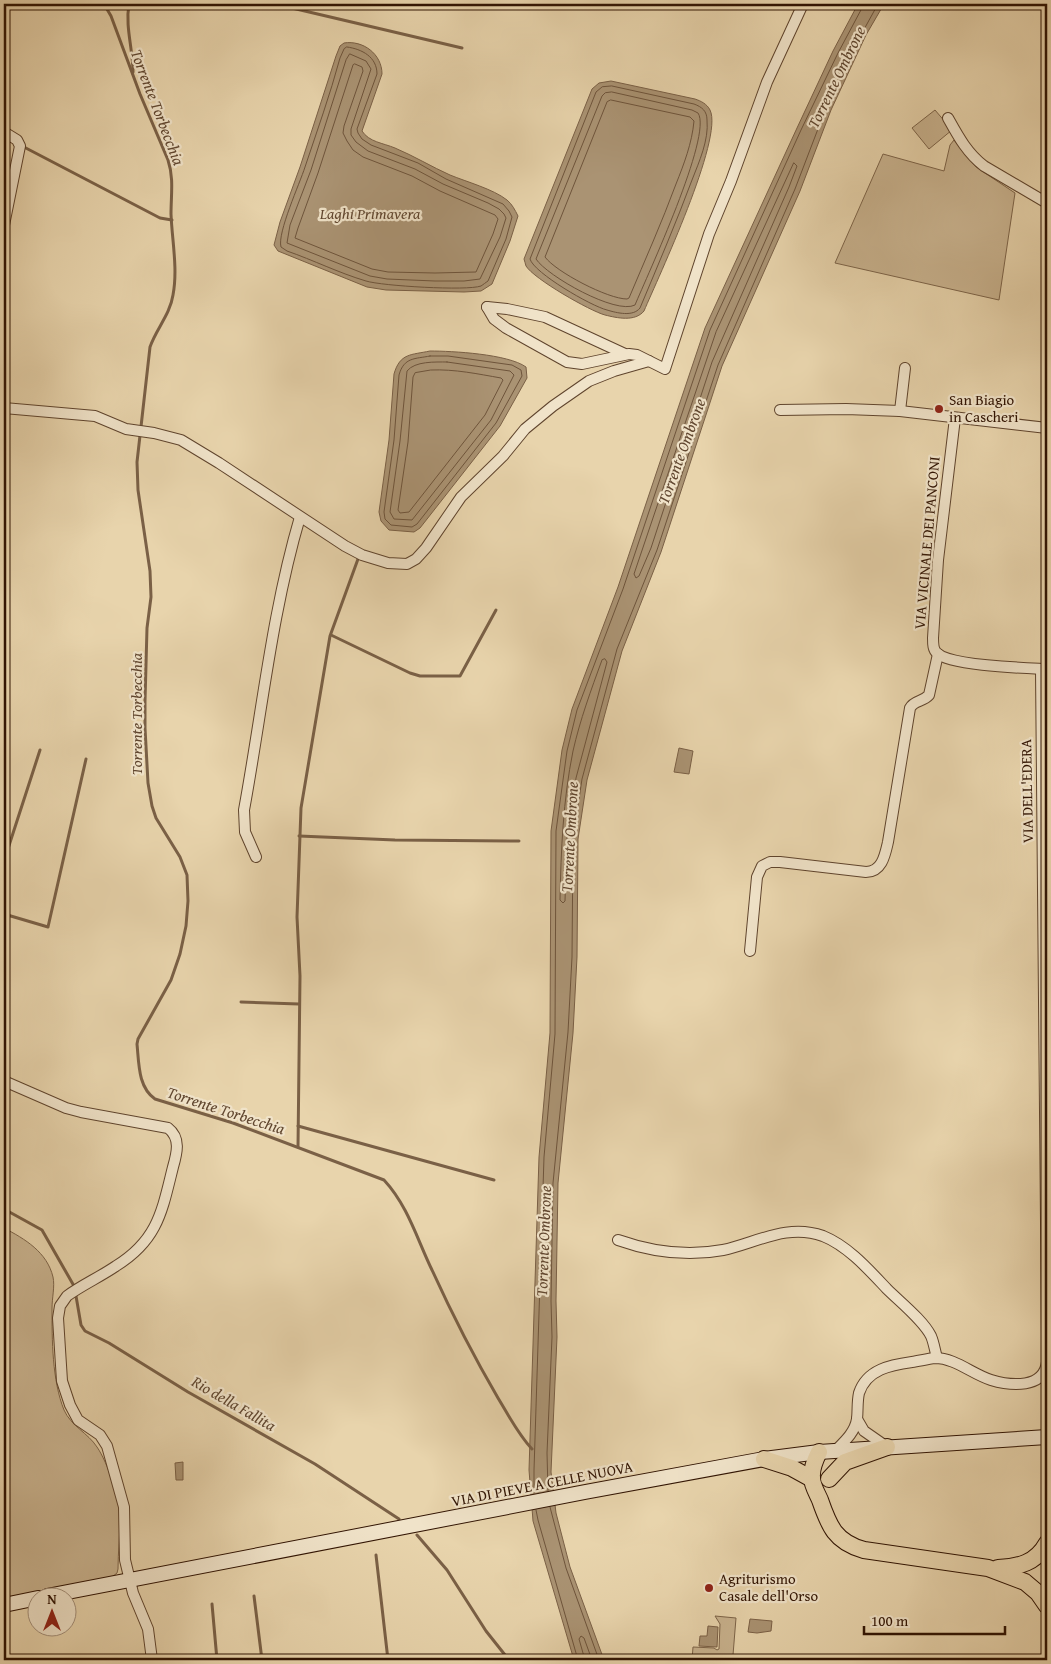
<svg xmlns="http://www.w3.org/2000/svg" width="1051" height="1664" font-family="'Gentium Book Plus',serif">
  <rect width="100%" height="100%" fill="#e8d4ac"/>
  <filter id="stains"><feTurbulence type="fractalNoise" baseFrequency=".004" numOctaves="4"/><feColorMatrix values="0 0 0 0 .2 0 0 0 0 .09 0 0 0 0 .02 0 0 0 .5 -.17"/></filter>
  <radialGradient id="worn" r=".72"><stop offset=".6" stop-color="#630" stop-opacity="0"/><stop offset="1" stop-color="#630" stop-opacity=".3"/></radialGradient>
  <g fill="#c9b38f" stroke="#7d6449">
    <path d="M935,110L952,130L929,149L912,128Z"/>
    <path d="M954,140L976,167L1015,193L999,300L835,263L883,154L944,171L950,145Z"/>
    <path d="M4,1228C25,1239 47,1252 53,1277C55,1286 52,1298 52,1308C52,1340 52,1380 64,1410C71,1426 88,1433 97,1447C108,1463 120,1500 120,1519C120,1535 118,1552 118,1569L117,1573L112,1577L4,1598Z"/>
    <path d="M715,1616L736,1618L733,1655L707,1660H692L693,1647L714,1648L717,1650L719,1649L720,1624Z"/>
  </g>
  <g fill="#aa9373" stroke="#7a6046">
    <path d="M858,4H884L866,35L831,110L800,191L722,366L661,552L622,651L587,780L578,839L577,957L573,1033L558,1183L556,1301L557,1337L551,1472L556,1513L570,1567L604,1660H574L533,1521L529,1470L539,1157L550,1033L551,831L562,750L572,709L618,587L705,328L797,128L833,51Z"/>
    <path d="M344,43C363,40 382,54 382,74L362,131C369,142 383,143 395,148C414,156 432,167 450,175C467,182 493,189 507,200C512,204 515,210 518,216L510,241L492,284L481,291L464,292L386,290L367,287L278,251L274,245L280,222L300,167L336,56L340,46Z"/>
    <path d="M611,81L695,99C701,101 707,104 710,110C724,138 658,278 644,311C635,322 617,318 605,315C590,311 534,279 526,266C525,264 525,261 524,259L592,89L599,83Z"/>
    <path d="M430,351C452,351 508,354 526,367L527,378L500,426L420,528L414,532L389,530L381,521L379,512L389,440L394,374C400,353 411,355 430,351Z"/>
    <path d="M679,748L693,751L689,774L674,772Z"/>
    <path d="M183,1462V1480H176L175,1463Z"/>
    <path d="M750,1619L772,1621L771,1631L757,1633L748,1632Z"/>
    <path d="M708,1626L718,1627L717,1647L699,1646L700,1636H707Z"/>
  </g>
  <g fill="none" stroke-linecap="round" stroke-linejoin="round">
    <g stroke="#6e543b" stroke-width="1">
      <path d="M347,47C362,49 377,57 377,74L357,129L358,133L362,139L371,145L418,163L446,179L503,204L509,211L512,217L506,239L488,281C485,283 484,284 481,286C467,291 382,286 366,281C339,273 313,260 287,251L281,247C277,233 300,183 305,167C317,131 330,95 340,58L344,49Z"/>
      <path d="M350,54L366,61L371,69L351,129V135L356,142L368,151L415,169L443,184L488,203L499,209L504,214L506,218L500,237L480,279L464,281H435L387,279L370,276L287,243L290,225L311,170L346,60Z"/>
      <path d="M355,64L362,67L363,71L344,126L343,133L347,141L353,150L363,157L412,176L440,191L495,215L498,219L493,234L476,272L435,273L388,272L372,269L295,238L298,228L318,173L353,65Z"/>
      <path d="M612,86L694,104C702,107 707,111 707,120C709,140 699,162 692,180C676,223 658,265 640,308C633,317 617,313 607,310C591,306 534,273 530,259L596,92L602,87Z"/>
      <path d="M612,92L692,110L698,113C713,135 647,276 635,305C616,315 547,276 536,259L602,96L605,93Z"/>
      <path d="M611,100L690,117L694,121C692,143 684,164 676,184C662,222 645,260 629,298L627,299C608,299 556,272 545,257L607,102Z"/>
      <path d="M794,163L797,166L789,187L712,362L651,548L639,576L636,578L634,574L716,332Z"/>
      <path d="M430,356H448L512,365L521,370L522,376L496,423L417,524L412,527L391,525L385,519L384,512L394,440L399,375C404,357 415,359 430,356Z"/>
      <path d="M447,362L510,371L514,375L491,420L412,520L394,519L390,512L400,441L407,371C415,361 435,362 447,362Z"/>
      <path d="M431,370C455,369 478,374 501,378L503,380L485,415L409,512L400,513L398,510L408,442L413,377L415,373Z"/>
      <path d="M605,659L607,662L576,778L567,838L565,901L563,903L560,900C561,850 563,800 573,751C580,720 591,690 602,660Z"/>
      <path d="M548,1491L547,1453L552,1337L551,1301L553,1183L568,1032L572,957L573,839L582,779L617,649L657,550L718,365L795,189L826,108L862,33L878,4"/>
      <path d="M534,1493V1470L544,1157L555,1034L556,831L567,751L577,710L623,589L710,330L801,130L838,53L862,8V4"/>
      <path d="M550,1507L566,1568L599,1660"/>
      <path d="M536,1510L538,1520L578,1660"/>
      <path d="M585,1660L579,1639L581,1636L584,1638L592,1660"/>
    </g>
    <g stroke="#7a6046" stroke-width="3">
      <path d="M104,4L111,16L140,94L168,160C174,178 171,195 171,214C172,240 178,269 173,295C170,315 156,329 150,347L137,462L138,490L150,571L151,597L147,628L145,701V728L148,783L152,806L156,818L180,857L187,875L188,901L186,926L180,954L171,980L138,1039L137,1044C139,1064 138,1087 155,1099L233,1123L384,1180C408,1206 417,1239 432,1270C452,1314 474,1357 498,1398C509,1416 518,1434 532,1449"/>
      <path d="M129,4C125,27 133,49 133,72"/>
      <path d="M275,4L462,48"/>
      <path d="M22,146L160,218L172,220"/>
      <path d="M331,635L410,673L420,676H460L496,610"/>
      <path d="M299,836L395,840L519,841"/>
      <path d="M4,861L40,750"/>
      <path d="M4,914L48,927L86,759"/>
      <path d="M241,1002L299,1004"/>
      <path d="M298,1126L494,1180"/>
      <path d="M298,1147L300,976L297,917L301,808L330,636L358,559"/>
      <path d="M4,1209L42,1230L74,1286"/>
      <path d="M76,1296L81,1325L85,1331L109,1343L188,1392L315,1464L399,1519"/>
      <path d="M417,1535L447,1570L486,1631L509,1660"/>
      <path d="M376,1555L388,1660"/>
      <path d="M254,1596L262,1660"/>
      <path d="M212,1604L217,1660"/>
    </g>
    <defs>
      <g id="minor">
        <path d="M948,118C958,136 967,153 984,166L1047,203"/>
        <path d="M4,132L17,140L20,146L4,225"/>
        <path d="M487,307L494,319L506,328L567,362L582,364L629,354L637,355L665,369L709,234L731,181L767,82L803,4"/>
        <path d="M487,307L507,309L545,317L625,354"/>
        <path d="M4,408L95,416L126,429L154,433L181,440L219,463L345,546L362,555L388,563L407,564L416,559L426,548L461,497L503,456L525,429L553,406L589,381L614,371L649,361"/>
        <path d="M780,410L846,409L900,411L1047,428"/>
        <path d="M900,411L905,368"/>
        <path d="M955,418L938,560L933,638C933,644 933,650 937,653C950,666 1026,668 1046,669"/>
        <path d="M1041,669L1047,1333"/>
        <path d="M256,857L245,832L244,810C262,712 272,612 300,517"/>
        <path d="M750,951L757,877L762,866L770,862H780L866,872C882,872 885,855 888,842L910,708C914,700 923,702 929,695L938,654"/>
        <path d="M4,1081L66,1108L81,1112L168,1128C181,1138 177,1153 173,1167C162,1211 158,1240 116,1266C100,1277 82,1285 67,1296L60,1306L58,1318L62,1381L70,1405L78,1420L100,1435L107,1446L124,1507L125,1560L133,1593L148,1629L152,1660"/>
        <path d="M618,1240C652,1252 686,1257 723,1250C756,1243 787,1223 823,1236C848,1246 869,1270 887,1289C900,1302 923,1320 931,1336C934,1343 935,1351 937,1358"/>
        <path d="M857,1419L864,1431L887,1447"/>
        <path d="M836,1450C845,1441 855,1432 857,1419C858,1410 857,1402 859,1393C867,1369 891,1365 912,1362C919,1361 927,1359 935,1358C955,1358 972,1374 991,1380C1011,1386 1044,1389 1047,1362"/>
      </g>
      <g id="secondary">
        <path d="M47,1596L585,1492L764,1459L819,1452L1047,1437"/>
        <path d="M4,1605L38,1598"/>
      </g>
      <g id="trunk">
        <path d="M819,1452C815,1460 811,1469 812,1478C812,1485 817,1493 820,1500C829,1526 835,1542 864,1550L988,1568L1025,1582L1038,1593L1047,1606"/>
        <path d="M764,1459L792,1468L812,1479"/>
        <path d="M829,1479L845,1462L887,1447"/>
        <path d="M998,1568C1019,1567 1036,1563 1047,1543"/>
      </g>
    </defs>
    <use href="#minor" stroke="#5f442d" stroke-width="12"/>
    <use href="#secondary" stroke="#311403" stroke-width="16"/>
    <use href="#trunk" stroke="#311403" stroke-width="18"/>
    <use href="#minor" stroke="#f0e3c9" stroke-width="10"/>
    <use href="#secondary" stroke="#f0e3c9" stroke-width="14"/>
    <use href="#trunk" stroke="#e8d4ac" stroke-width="16"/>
  </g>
  <g fill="#8f2418" stroke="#f0e3c9" stroke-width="2">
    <circle cx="939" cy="409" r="5"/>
    <circle cx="709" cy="1588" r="5"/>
  </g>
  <g text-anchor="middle" stroke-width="4.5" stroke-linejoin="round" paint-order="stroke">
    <g font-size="15" fill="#311403" stroke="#f0e3c9" text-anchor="start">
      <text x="949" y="405">San Biagio<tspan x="949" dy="17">in Cascheri</tspan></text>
      <text x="719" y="1584">Agriturismo<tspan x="719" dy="17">Casale dell'Orso</tspan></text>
    </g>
    <g font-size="15" fill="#311403" stroke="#f0e3c9">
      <text transform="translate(927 543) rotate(-85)" y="5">VIA VICINALE DEI PANCONI</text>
      <text transform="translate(1027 791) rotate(-91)" y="5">VIA DELL'EDERA</text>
      <text transform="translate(542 1484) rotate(-11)" y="5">VIA DI PIEVE A CELLE NUOVA</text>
    </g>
    <g font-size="16" font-style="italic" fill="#614730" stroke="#f0e3c9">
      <text transform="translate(836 77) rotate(-64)" y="6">Torrente Ombrone</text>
      <text transform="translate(158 107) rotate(69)" y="6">Torrente Torbecchia</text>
      <text x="370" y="219">Laghi Primavera</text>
      <text transform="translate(681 451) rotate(-70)" y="6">Torrente Ombrone</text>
      <text transform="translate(136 714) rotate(-90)" y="6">Torrente Torbecchia</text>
      <text transform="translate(569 837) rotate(-87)" y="6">Torrente Ombrone</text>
      <text transform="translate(226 1110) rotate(18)" y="6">Torrente Torbecchia</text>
      <text transform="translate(543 1241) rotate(-88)" y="6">Torrente Ombrone</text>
      <text transform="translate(234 1403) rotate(30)" y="6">Rio della Fallita</text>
    </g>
  </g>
  <rect width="1051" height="1664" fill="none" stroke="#e8d4ac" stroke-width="20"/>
  <rect x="5" y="5" width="1041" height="1654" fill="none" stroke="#311403" stroke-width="2.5"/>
  <rect x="10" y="10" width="1031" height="1644" fill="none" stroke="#311403"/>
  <g transform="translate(52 1612)"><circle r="24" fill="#f0e3c9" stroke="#a4907a"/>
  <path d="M0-4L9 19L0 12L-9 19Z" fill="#8f2418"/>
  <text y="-8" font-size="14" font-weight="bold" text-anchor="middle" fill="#311403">N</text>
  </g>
  <path d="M864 1626v8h141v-8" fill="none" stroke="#311403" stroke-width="2.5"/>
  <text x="871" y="1626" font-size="15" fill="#311403" stroke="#f0e3c9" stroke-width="4" paint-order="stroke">100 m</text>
  <rect width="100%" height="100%" filter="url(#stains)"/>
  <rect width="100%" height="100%" fill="url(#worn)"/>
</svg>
